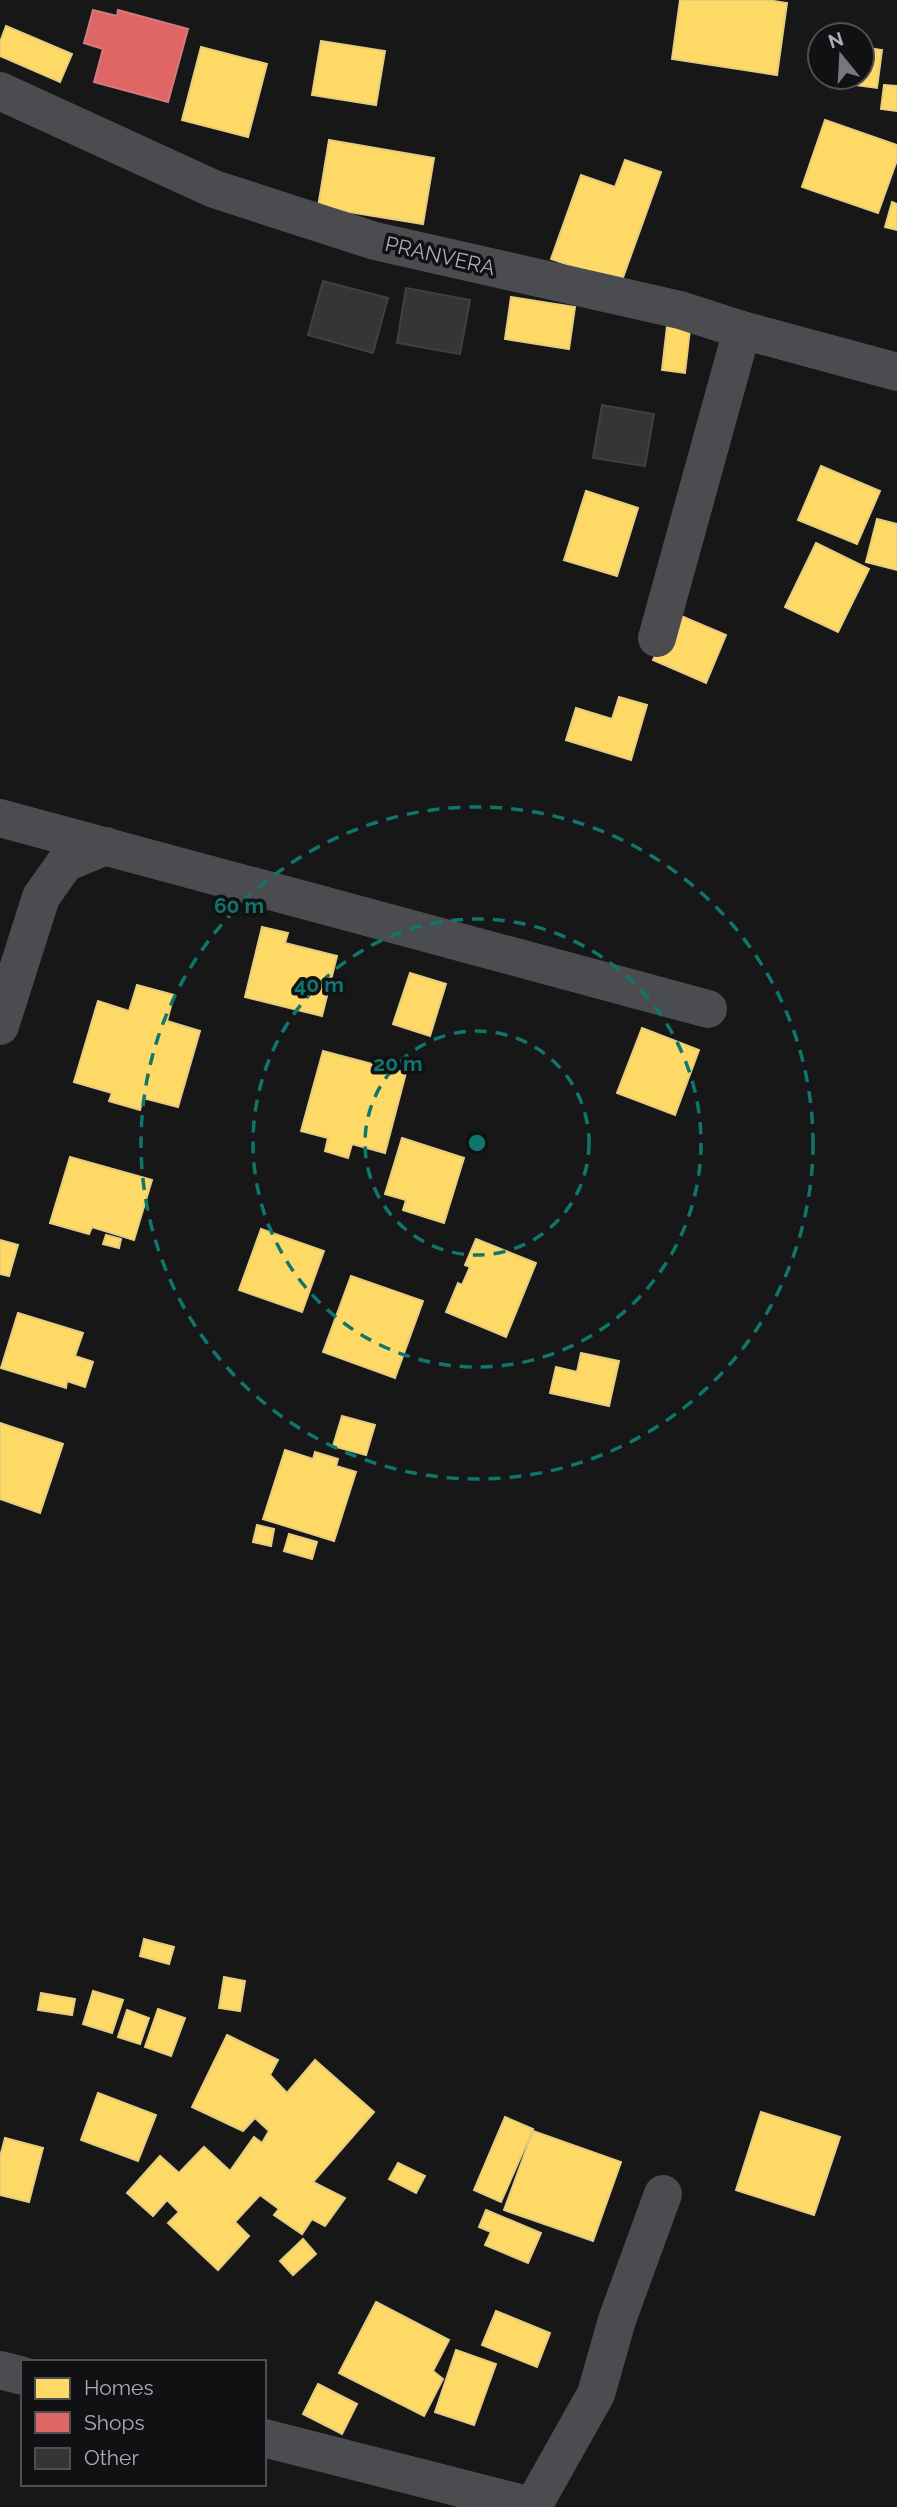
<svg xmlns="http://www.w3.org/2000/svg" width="897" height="2507" font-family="Raleway,sans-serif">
  <rect width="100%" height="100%" fill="#171717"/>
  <g fill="#ffd966" stroke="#e5cc7f" stroke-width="2">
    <path d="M680,0H767L787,3L777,75L672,59Z"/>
    <path d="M6,26L72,54L60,82L0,56V42Z"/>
    <path d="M321,41L385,51L376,105L312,95Z"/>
    <path d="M201,47L267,64L248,137L182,120Z"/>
    <path d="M862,47L882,50L877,88L825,81V77H862Z"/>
    <path d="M884,85L897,86V111L881,109Z"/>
    <path d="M825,120L897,145V160L878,213L802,187Z"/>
    <path d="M329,140L434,158L423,224L318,207Z"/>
    <path d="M625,160L661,172L621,283L551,259L581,175L615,187Z"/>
    <path d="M892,202L897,204V230L885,227Z"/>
    <path d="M511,297L575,307L569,349L505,339Z"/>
    <path d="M667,326L690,329L685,373L662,370Z"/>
    <path d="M821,466L880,491L857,544L798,520Z"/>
    <path d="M586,491L638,508L617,576L564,560Z"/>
    <path d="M877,519L897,524V570L866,562Z"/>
    <path d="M816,543L869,569L838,632L785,607Z"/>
    <path d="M674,613L726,635L706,683L653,660Z"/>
    <path d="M619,697L647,705L631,760L566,740L576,708L612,719Z"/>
    <path d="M262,927L288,933L285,943L337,956L322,1016L245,997Z"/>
    <path d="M410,973L446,984L430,1036L393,1024Z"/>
    <path d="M137,985L174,995L167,1021L200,1031L178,1107L143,1098L140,1110L109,1101L112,1093L74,1082L98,1001L129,1011Z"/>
    <path d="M642,1028L699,1050L675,1115L617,1093Z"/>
    <path d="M323,1051L406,1073L385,1153L352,1144L348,1158L325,1151L328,1138L301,1131Z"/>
    <path d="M402,1138L464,1158L444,1223L403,1210L406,1200L385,1194Z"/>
    <path d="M70,1157L152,1180L134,1240L92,1227L89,1234L50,1223Z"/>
    <path d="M261,1229L324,1251L302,1312L239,1290Z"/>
    <path d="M106,1235L121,1239L119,1248L103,1244Z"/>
    <path d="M476,1239L536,1263L506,1337L446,1312L458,1283L462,1285L470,1267L465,1265Z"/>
    <path d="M0,1240L18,1245L9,1276L0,1274Z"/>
    <path d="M351,1276L423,1301L395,1378L323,1352Z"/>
    <path d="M18,1313L83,1333L75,1356L93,1362L85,1387L67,1381L66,1388L1,1368Z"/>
    <path d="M581,1353L619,1361L609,1406L550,1393L556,1367L577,1372Z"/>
    <path d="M342,1416L375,1425L366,1455L333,1446Z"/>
    <path d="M0,1423L63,1444L40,1513L0,1499Z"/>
    <path d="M285,1450L313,1459L315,1452L338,1459L336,1466L356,1472L334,1541L263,1519Z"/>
    <path d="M257,1525L274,1529L271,1546L253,1542Z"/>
    <path d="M289,1534L317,1542L312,1559L284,1551Z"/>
    <path d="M144,1939L174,1947L169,1964L140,1956Z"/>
    <path d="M224,1977L245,1981L240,2011L219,2008Z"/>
    <path d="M93,1991L123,2000L112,2033L83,2024Z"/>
    <path d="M41,1993L75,1999L72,2015L38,2010Z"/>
    <path d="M158,2009L185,2018L171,2056L145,2047Z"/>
    <path d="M127,2010L149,2018L140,2044L118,2037Z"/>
    <path d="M227,2035L278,2060L270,2075L287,2093L315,2060L374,2112L313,2182L345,2198L325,2226L312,2219L302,2234L274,2215L279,2209L260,2195L235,2222L249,2236L218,2270L168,2223L179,2212L167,2200L153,2216L127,2193L160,2156L179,2173L204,2147L230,2171L254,2137L262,2143L269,2131L255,2118L243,2131L192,2107Z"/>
    <path d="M98,2093L156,2115L138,2161L81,2140Z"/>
    <path d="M761,2112L840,2137L814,2215L736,2190Z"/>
    <path d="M505,2117L533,2129L501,2202L474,2190Z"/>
    <path d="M533,2131L621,2162L593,2241L504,2210Z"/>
    <path d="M5,2138L43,2148L29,2202L0,2195V2157Z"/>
    <path d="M398,2163L425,2176L416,2193L389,2179Z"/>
    <path d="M486,2210L541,2233L528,2263L485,2245L491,2232L479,2227Z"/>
    <path d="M303,2239L316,2254L293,2275L280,2261Z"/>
    <path d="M376,2302L449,2340L433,2371L443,2379L424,2416L339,2373Z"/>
    <path d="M496,2311L550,2333L537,2367L482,2345Z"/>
    <path d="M456,2350L496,2364L474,2425L435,2412Z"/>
    <path d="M318,2384L357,2404L342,2434L303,2414Z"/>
  </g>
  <path fill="#e06666" stroke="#cf7b7f" stroke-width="2" d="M93,10L117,16L118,10L188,29L168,102L94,82L103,49L84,43Z"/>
  <g fill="#353536" stroke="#3f4043" stroke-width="2">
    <path d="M323,281L388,298L373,353L308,335Z"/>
    <path d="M406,288L470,300L460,354L397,343Z"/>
    <path d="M602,405L654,414L645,466L593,458Z"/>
  </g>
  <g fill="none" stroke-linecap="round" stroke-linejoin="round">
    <g stroke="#4b4c50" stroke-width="38">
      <path d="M0,91L214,189L375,241L680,310L742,330L897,372"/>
      <path d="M657,638L742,330"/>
      <path d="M0,818L708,1009"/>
      <path d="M0,1026L41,897L65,863L106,846"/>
      <path d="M0,2370L23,2376"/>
      <path d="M264,2438L535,2507"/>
      <path d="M533,2506L596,2394L617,2320L663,2194"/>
    </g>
  </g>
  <g fill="none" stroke="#0f766e" stroke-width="3.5" stroke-dasharray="12 9">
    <circle cx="477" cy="1143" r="112"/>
    <circle cx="477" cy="1143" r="224"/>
    <circle cx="477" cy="1143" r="336"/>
  </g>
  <g text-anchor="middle" stroke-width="7" stroke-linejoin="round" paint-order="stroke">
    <g font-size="21" fill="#a8adb8" stroke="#111113">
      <text transform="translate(440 256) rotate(13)" y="7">PRANVERA</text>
    </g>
  </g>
  <circle cx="477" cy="1143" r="10" fill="#0f766e" stroke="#111113" stroke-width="3.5"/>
  <g font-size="21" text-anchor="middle" font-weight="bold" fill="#0f766e" stroke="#111113" stroke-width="7" stroke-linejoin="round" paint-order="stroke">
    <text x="239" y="913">60 m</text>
    <text x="319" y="992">40 m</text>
    <text x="398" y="1071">20 m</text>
  </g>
  <rect x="21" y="2360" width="245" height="126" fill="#111113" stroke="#4d4f55" stroke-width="2"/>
  <rect x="35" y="2378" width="35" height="21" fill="#ffd966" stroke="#4d4f55" stroke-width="2"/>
  <text x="84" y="2395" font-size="21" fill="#a8adb8">Homes</text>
  <rect x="35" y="2412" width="35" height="21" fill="#e06666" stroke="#4d4f55" stroke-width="2"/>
  <text x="84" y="2430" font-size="21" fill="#a8adb8">Shops</text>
  <rect x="35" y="2448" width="35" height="21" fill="#353536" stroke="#4d4f55" stroke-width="2"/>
  <text x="84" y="2465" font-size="21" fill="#a8adb8">Other</text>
  <g transform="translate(841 56) rotate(342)"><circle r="33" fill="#111113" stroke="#4d4f55" stroke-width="2"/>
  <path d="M0-5L12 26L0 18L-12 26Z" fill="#757880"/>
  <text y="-10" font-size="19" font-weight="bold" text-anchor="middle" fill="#a8adb8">N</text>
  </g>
</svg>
